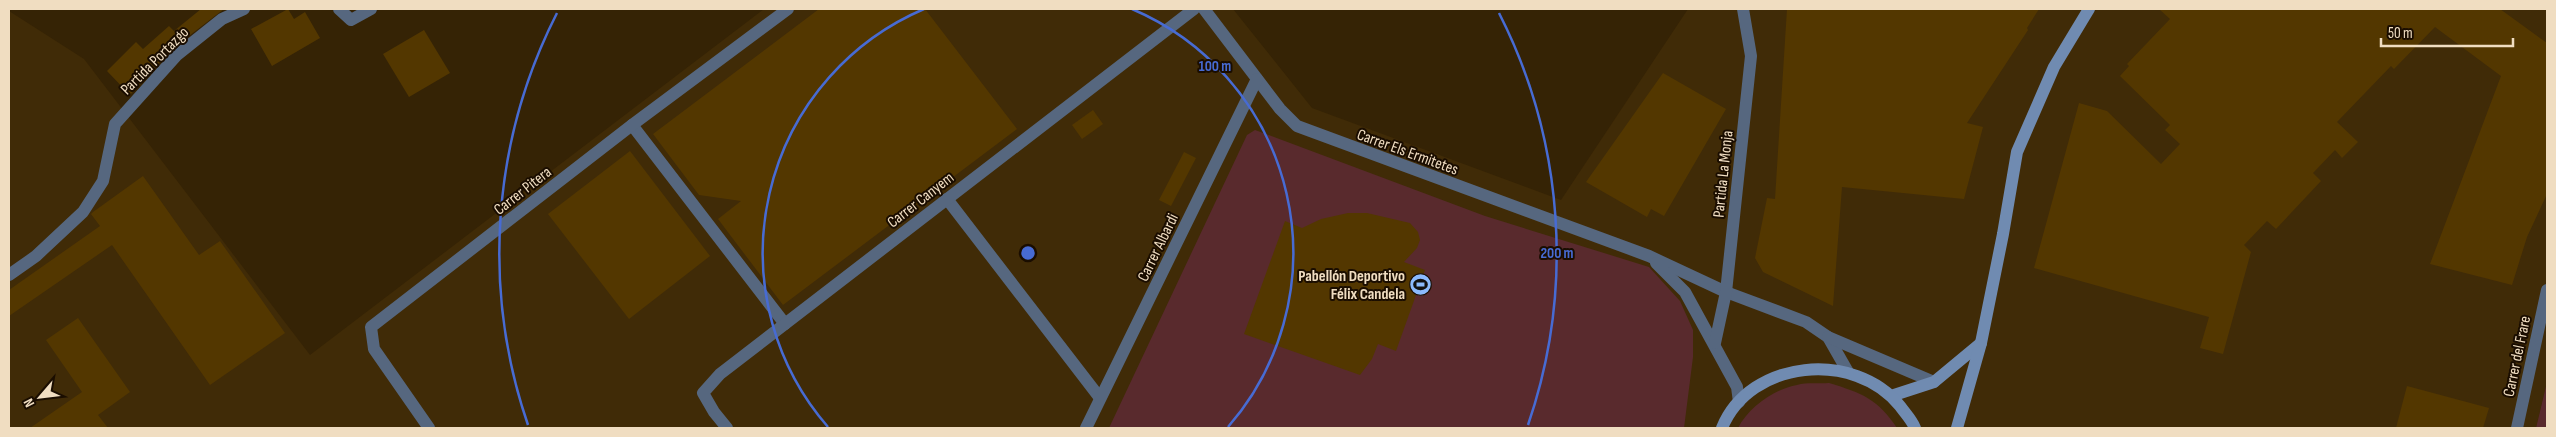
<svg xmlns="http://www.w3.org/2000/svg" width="2556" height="437" font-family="'Sofia Sans Condensed',sans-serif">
  <rect width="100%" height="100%" fill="#352305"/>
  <path fill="#402b07" d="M764,9H1233L1312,108L1561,200L1688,9H2547V382L2536,428H9V11L84,59L310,355Z"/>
  <g fill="#592a2d">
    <path d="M1255,130L1485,216L1649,267L1680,301L1693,330V357L1684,428H1109L1247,135Z"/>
    <path d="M2547,382V428H2536Z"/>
    <path d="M1829,383C1862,393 1878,399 1897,428H1738C1749,407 1774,389 1797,385C1807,382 1819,384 1829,383Z"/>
  </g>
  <g fill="#533700">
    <path d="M201,9H224L172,49L130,95L107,71L136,42L143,49L169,26L174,31Z"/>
    <path d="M288,9L294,19L305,12L320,38L272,66L251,29Z"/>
    <path d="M819,9H925L1017,129L783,305L718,219L741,201L699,195L653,134Z"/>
    <path d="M1787,9H2039L2027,28L2028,30L1967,123L1983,127L1964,199L1842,187L1833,306L1763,272L1755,258L1767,198L1775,199Z"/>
    <path d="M2159,9H2500L2547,43V194L2527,237L2512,285L2430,264L2501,76L2435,27L2394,69L2391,66L2337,122L2358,142L2342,158L2335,150L2313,173L2321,181L2276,229L2267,221L2244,245L2251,252L2223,354L2200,348L2209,317L2034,268L2079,103L2107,111L2161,164L2180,144L2165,130L2170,125L2120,76L2129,66L2127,64L2170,19Z"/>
    <path d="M424,30L450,73L409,97L383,54Z"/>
    <path d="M1663,73L1726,109L1664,216L1651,209L1647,217L1586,182Z"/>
    <path d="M1093,110L1103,124L1082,139L1072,125Z"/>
    <path d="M630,151L710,256L629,319L548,214Z"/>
    <path d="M1184,152L1196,158L1171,206L1159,200Z"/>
    <path d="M143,176L199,255L220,241L285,333L210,385L112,245L9,316V290L100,226L91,214L93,212Z"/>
    <path d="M1348,213H1367L1410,223L1418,232L1420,240L1417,248L1404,262L1425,270L1396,351L1378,344L1372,359L1360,375L1244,334L1285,221L1302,228L1321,219Z"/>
    <path d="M78,318L130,392L98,415L108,428H30L82,392L46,340Z"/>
    <path d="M2407,386L2489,408L2483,428H2396Z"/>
  </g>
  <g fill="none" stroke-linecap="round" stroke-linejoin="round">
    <g stroke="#56677f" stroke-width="12">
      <path d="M339,9L351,20L371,9"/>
      <path d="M1204,9L1280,109L1297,126L1649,256L1726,292L1806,322L1828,337L1848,372"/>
      <path d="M632,125L785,324"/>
      <path d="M947,199L1100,398"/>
      <path d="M1656,263L1685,292L1737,387L1739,402"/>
      <path d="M9,275L36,256L83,212L103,181L115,124L177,55L222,19L244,9"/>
      <path d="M1828,337L1934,382"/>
      <path d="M1715,343L1726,292L1751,56L1743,9"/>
      <path d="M429,428L374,349L371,327L632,125L788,9"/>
      <path d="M727,428L714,412L703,393L720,374L1194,9"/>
      <path d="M1086,428L1257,79"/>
      <path d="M2517,428L2547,290"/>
    </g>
    <g stroke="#708bb1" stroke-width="12">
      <path d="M1891,396L1934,382L1981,343"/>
      <path d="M1722,428C1750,359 1855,350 1900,406C1905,413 1912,420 1915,428"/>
      <path d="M1957,428L1981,343L2003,234L2017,152L2054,67L2089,9"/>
    </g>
  </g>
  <g fill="none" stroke="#476bd3" stroke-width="2.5">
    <path d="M828 427A265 265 0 0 1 924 9M1132 9A265 265 0 0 1 1228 427"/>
    <path d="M528 425A529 529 0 0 1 557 13M1499 13A529 529 0 0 1 1528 425"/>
  </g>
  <defs>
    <symbol id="stadium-disc" viewBox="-11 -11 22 22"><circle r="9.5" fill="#8bbafc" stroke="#1a0d00"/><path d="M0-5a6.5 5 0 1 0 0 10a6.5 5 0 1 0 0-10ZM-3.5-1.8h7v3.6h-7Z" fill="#111"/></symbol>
  </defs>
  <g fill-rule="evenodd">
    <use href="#stadium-disc" x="1408" y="272" width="25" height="25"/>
  </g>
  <g text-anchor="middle" stroke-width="4" stroke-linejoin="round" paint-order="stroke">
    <g font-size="16" fill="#f0ddc1" stroke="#1a0d00">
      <text transform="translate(154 60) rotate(-45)" y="6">Partida Portazgo</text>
      <text transform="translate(1408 151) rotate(20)" y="6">Carrer Els Ermitetes</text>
      <text transform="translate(1722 174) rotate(-84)" y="6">Partida La Monja</text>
      <text transform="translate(522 190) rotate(-38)" y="6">Carrer Pitera</text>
      <text transform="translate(920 199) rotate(-38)" y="6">Carrer Canyem</text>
      <text transform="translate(1157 247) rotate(-64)" y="6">Carrer Albardi</text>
      <text transform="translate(2516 356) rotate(-78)" y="6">Carrer del Frare</text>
    </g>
    <g font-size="16" font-weight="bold" fill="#f0ddc1" stroke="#1a0d00" text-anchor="end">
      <text x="1405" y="281">Pabellón Deportivo<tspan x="1405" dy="18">Félix Candela</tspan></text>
    </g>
  </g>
  <circle cx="1028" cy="253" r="8" fill="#476bd3" stroke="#1a0d00" stroke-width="2.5"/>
  <g font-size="15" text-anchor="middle" font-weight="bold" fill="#476bd3" stroke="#1a0d00" stroke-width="4" stroke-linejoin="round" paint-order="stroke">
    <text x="1215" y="71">100 m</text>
    <text x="1557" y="258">200 m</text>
  </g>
  <rect width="2556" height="437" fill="none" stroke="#f0ddc1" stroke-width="20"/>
  <g transform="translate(40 397) rotate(242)" stroke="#1a0d00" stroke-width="4" paint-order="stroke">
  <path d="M0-4L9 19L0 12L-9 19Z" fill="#f0ddc1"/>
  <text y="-8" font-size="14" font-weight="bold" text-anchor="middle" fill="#f0ddc1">N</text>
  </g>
  <path d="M2381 38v8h132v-8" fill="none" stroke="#f0ddc1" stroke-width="2.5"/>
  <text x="2388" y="38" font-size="15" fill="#f0ddc1" stroke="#1a0d00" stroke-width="4" paint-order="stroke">50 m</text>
</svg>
